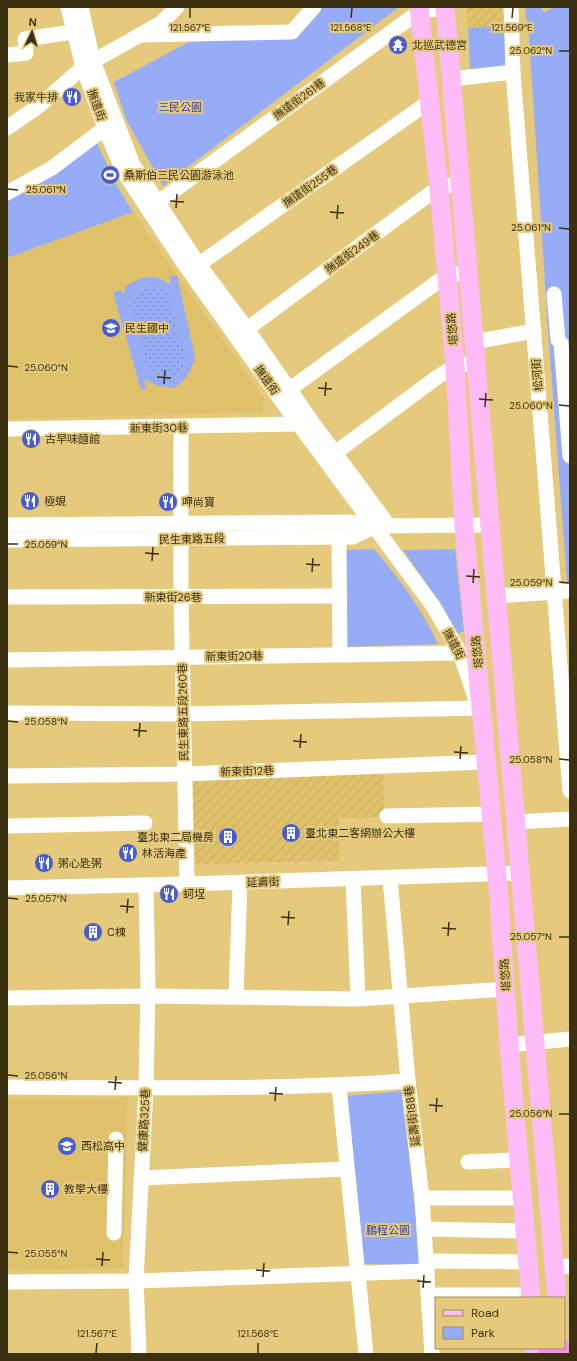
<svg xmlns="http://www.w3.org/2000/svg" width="577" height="1361" font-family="'DM Sans','Noto Sans TC',sans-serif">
  <defs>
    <pattern id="industrial-furrows" width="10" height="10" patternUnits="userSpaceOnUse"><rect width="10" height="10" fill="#dfc16c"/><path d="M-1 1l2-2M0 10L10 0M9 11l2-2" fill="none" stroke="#c0a65d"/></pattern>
    <pattern id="grass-dots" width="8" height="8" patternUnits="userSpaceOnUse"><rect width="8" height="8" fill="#97acf6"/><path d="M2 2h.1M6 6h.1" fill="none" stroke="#7c8cc6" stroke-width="1.8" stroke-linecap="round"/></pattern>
  </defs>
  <rect width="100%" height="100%" fill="#e5ca7e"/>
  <g fill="#dfc16c">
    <path d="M133,212L264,398L263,412L7,419V258Z"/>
    <path d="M7,1097H128L123,1268L7,1271Z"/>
  </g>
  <g fill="url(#industrial-furrows)">
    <path d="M466,7H509L512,26L468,28Z"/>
    <path d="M383,773L384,817L339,818V861L195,864L193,777Z"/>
  </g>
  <path fill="url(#grass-dots)" d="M145,287L162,289L169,295L187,358C183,367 180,374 172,379L153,374L147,366L128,301L134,294Z"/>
  <g fill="#97acf6" fill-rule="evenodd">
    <path d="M319,7H399L163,186L126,119L114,82L189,42L297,35Z"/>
    <path d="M525,7H542L544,13L553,7H570V623L548,329L529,37Z"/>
    <path d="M512,26L514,69L470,71L468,28Z"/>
    <path d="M96,141L116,184L133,212L7,258V197Z"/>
    <path d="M177,275L195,357C191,372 186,380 174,388L156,385L144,379L146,388L141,390L113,292L121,290L123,296L126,286C145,275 152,273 171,285L169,277ZM145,287L162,289L169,295L187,358C184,367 180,374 172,379L153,374L147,366L128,301L134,294Z"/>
    <path d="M374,549C400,579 421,608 438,644L343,647L344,550Z"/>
    <path d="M455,549L464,631L458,634L443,607L403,550Z"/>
    <path d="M402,1091L421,1265L363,1264L346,1096Z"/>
  </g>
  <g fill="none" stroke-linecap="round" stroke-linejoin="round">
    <g stroke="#fff" stroke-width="15">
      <path d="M68,7L83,67L105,128L123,171L183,262L286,407L433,606L460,653L475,697"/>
      <path d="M81,7L93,61L133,165L199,265L247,329L315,426L389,526"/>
      <path d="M511,7L513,72L570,791"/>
      <path d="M140,35L292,32L314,7"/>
      <path d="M7,55L26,53L25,39L73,32"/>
      <path d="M451,79L513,72"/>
      <path d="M7,128L40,105L83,67L161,23L177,7"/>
      <path d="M7,193L52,168L105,128"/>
      <path d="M157,203L420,11L445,8"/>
      <path d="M191,270L430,101"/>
      <path d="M554,294L558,340L561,343L570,456"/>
      <path d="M247,329L439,187L460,184"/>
      <path d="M473,342L534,331"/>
      <path d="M288,398L290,389L447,275L467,273"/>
      <path d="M181,427V597L187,884"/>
      <path d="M7,429L299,424L305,420"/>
      <path d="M335,453L436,378L455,366L475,363"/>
      <path d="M7,525L349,522L376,526L489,525"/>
      <path d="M7,540L353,537L376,526"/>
      <path d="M339,546L340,654"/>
      <path d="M496,596L570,591"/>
      <path d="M7,597L340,596"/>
      <path d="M7,660L460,653"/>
      <path d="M7,713L183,714L482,708"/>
      <path d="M7,776L184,774L486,762"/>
      <path d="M387,816L491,814"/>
      <path d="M516,822L570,819"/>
      <path d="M7,826L145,823"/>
      <path d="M390,878L408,1081L422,1198L432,1354"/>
      <path d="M353,879L358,999"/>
      <path d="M7,888L187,884L520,873"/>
      <path d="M236,997L240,882"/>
      <path d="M7,998L147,996L358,999L506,989"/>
      <path d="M509,1045L570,1039"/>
      <path d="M339,1086L366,1354"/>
      <path d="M7,1087C141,1088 274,1090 408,1081"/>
      <path d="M468,1162L519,1160"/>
      <path d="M141,1178L346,1169"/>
      <path d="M422,1198H522"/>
      <path d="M424,1229L526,1231"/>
      <path d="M114,1233L116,1139"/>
      <path d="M427,1261L528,1262"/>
      <path d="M554,1267L570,1266"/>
      <path d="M7,1282L136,1281L427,1271"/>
      <path d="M428,1295H531"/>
      <path d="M139,1354L136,1281L146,1088L148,988L146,885"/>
    </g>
    <g stroke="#febcf7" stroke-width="19">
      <path d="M419,7L439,187L455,366L464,526L498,886L509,1045L531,1298"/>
      <path d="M445,7L557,1298"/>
      <path d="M534,1348L535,1354"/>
    </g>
    <path stroke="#fe8ff2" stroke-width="22" d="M549,1354L559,1348"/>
  </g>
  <path fill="none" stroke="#3b3010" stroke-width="1.5" d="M190,18V8M351,18L352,8M512,18L513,8M559,51H569M8,189L18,190M170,201L184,202M176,208L177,194M330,212L344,213M337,219L338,205M559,228L569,229M8,366L18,367M157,377L171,378M164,384L165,370M318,388L332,389M325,396L326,382M479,399L493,400M559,405L569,406M485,407L486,393M8,544H18M145,553L159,554M152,561L153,547M306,564L320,565M312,572L313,558M466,576L480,577M559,582L569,583M473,583L474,569M8,721L18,722M133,730L147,731M139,737L140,723M293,741L307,742M300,748L301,734M454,752L468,753M460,759L461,746M559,759L569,760M8,898L18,899M120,906L134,907M127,913L128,899M281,917L295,918M288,925L289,911M442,928L456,929M448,936L449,922M559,937H569M8,1075L18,1076M108,1082L122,1083M115,1090L116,1076M269,1093L283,1094M275,1101L276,1087M429,1105L443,1106M436,1112L437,1098M559,1114H569M8,1252L18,1253M96,1259L110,1260M102,1266L103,1252M256,1270L270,1271M263,1277L264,1263M417,1281L431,1282M423,1288L424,1275M96,1353L97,1343M258,1353V1343"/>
  <defs>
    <symbol id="temple-disc" viewBox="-11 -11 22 22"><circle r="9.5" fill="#465cd0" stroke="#e5ca7e"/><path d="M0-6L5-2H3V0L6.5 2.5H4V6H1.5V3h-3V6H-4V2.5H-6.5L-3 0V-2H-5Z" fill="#fff"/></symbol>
    <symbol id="restaurant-disc" viewBox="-11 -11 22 22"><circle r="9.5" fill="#465cd0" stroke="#e5ca7e"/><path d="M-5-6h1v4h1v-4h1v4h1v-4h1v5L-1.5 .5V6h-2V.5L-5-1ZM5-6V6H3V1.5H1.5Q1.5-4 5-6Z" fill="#fff"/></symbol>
    <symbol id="stadium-disc" viewBox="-11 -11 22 22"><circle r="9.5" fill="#465cd0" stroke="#e5ca7e"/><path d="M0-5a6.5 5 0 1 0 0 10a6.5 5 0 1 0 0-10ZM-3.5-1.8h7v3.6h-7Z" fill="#fff"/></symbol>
    <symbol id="school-disc" viewBox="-11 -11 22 22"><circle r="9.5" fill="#465cd0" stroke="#e5ca7e"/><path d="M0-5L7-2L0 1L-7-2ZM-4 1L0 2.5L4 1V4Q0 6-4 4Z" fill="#fff"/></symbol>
    <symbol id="building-disc" viewBox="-11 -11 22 22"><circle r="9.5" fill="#465cd0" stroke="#e5ca7e"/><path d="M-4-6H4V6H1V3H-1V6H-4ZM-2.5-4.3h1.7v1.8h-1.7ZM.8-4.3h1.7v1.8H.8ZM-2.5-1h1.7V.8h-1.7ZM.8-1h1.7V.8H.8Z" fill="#fff"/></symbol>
  </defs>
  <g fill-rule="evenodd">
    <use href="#temple-disc" x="387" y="34" width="22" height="22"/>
    <use href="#restaurant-disc" x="61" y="86" width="22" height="22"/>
    <use href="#stadium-disc" x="99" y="164" width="22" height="22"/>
    <use href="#school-disc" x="100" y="317" width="22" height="22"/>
    <use href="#restaurant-disc" x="20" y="428" width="22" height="22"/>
    <use href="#restaurant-disc" x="19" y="490" width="22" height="22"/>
    <use href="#restaurant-disc" x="157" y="491" width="22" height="22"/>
    <use href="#building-disc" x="280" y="822" width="22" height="22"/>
    <use href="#building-disc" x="217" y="826" width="22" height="22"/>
    <use href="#restaurant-disc" x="117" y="842" width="22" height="22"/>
    <use href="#restaurant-disc" x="33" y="852" width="22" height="22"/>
    <use href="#restaurant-disc" x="158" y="883" width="22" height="22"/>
    <use href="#building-disc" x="82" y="921" width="22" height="22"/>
    <use href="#school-disc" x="56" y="1135" width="22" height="22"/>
    <use href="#building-disc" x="39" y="1178" width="22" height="22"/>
  </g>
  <g text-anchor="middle" stroke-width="4" stroke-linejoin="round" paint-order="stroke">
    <g font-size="11" fill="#3b3010" stroke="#e5ca7e" text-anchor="start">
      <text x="412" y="49">北巡武德宮</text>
      <text x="58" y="101" text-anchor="end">我家牛排</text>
      <text x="124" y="179">桑斯伯三民公園游泳池</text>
      <text x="125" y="332">民生國中</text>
      <text x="45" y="443">古早味麵館</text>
      <text x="44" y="505">極蜆</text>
      <text x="182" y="506">呷尚寶</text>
      <text x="305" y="837">臺北東二客網辦公大樓</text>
      <text x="214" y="841" text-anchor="end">臺北東二局機房</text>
      <text x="142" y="857">林活海產</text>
      <text x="58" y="867">粥心匙粥</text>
      <text x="183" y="898">蚵埕</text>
      <text x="107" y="936">C棟</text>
      <text x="81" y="1150">西松高中</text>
      <text x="64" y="1193">教學大樓</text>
    </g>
    <g font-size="11" fill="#3b3010" stroke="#e5ca7e">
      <text transform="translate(299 99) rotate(-36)" y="4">撫遠街261巷</text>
      <text transform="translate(97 105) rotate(70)" y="4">撫遠街</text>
      <text transform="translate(310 186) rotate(-35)" y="4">撫遠街255巷</text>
      <text transform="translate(352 252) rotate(-36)" y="4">撫遠街249巷</text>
      <text transform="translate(452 329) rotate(-95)" y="4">塔悠路</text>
      <text transform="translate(537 375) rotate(-95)" y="4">松河街</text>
      <text transform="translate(267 380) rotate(55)" y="4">撫遠街</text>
      <text transform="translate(159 428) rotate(-1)" y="4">新東街30巷</text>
      <text transform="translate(192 539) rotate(-1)" y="4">民生東路五段</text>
      <text x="173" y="601">新東街26巷</text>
      <text transform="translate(454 644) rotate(62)" y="4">撫遠街</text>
      <text transform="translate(477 652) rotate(-96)" y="4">塔悠路</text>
      <text transform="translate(234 656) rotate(-1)" y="4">新東街20巷</text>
      <text transform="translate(183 712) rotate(-91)" y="4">民生東路五段260巷</text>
      <text transform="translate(247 771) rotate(-2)" y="4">新東街12巷</text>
      <text transform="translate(263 882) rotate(-2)" y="4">延壽街</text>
      <text transform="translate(505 975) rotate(-94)" y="4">塔悠路</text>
      <text transform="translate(412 1116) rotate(-97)" y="4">延壽街188巷</text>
      <text transform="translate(144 1120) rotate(-87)" y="4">健康路325巷</text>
    </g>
    <g font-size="11" fill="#3242b8" stroke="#e5ca7e">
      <text x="180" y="111">三民公園</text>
      <text x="388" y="1234">鵬程公園</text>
    </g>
  </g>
  <g font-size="10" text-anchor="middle" fill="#3b3010" stroke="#e5ca7e" stroke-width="4" stroke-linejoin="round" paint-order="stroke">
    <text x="190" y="31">121.567°E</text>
    <text x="351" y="31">121.568°E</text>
    <text x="512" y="31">121.569°E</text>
    <text x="531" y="54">25.062°N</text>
    <text x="46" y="193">25.061°N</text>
    <text x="531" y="231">25.061°N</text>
    <text x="46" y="371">25.060°N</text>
    <text x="531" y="409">25.060°N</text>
    <text x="46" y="548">25.059°N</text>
    <text x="531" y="586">25.059°N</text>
    <text x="46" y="725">25.058°N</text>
    <text x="531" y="763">25.058°N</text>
    <text x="46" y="902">25.057°N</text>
    <text x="531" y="940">25.057°N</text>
    <text x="46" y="1079">25.056°N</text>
    <text x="531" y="1117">25.056°N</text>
    <text x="46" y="1257">25.055°N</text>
    <text x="97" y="1337">121.567°E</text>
    <text x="258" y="1337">121.568°E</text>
  </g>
  <rect width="577" height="1361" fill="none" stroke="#3b3010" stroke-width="16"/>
  <rect x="435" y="1297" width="130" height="52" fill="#e5ca7e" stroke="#a18c52"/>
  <rect x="443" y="1310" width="20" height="6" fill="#febcf7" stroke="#a18c52"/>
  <text x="471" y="1317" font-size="12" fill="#3b3010">Road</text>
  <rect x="443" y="1327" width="20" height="12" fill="#97acf6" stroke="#a18c52"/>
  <text x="471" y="1337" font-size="12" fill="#3b3010">Park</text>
  <g transform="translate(32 32) rotate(4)" stroke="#e5ca7e" stroke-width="3" paint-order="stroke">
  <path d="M0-3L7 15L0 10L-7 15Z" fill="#3b3010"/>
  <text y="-6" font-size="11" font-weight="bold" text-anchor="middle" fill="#3b3010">N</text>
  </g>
</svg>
